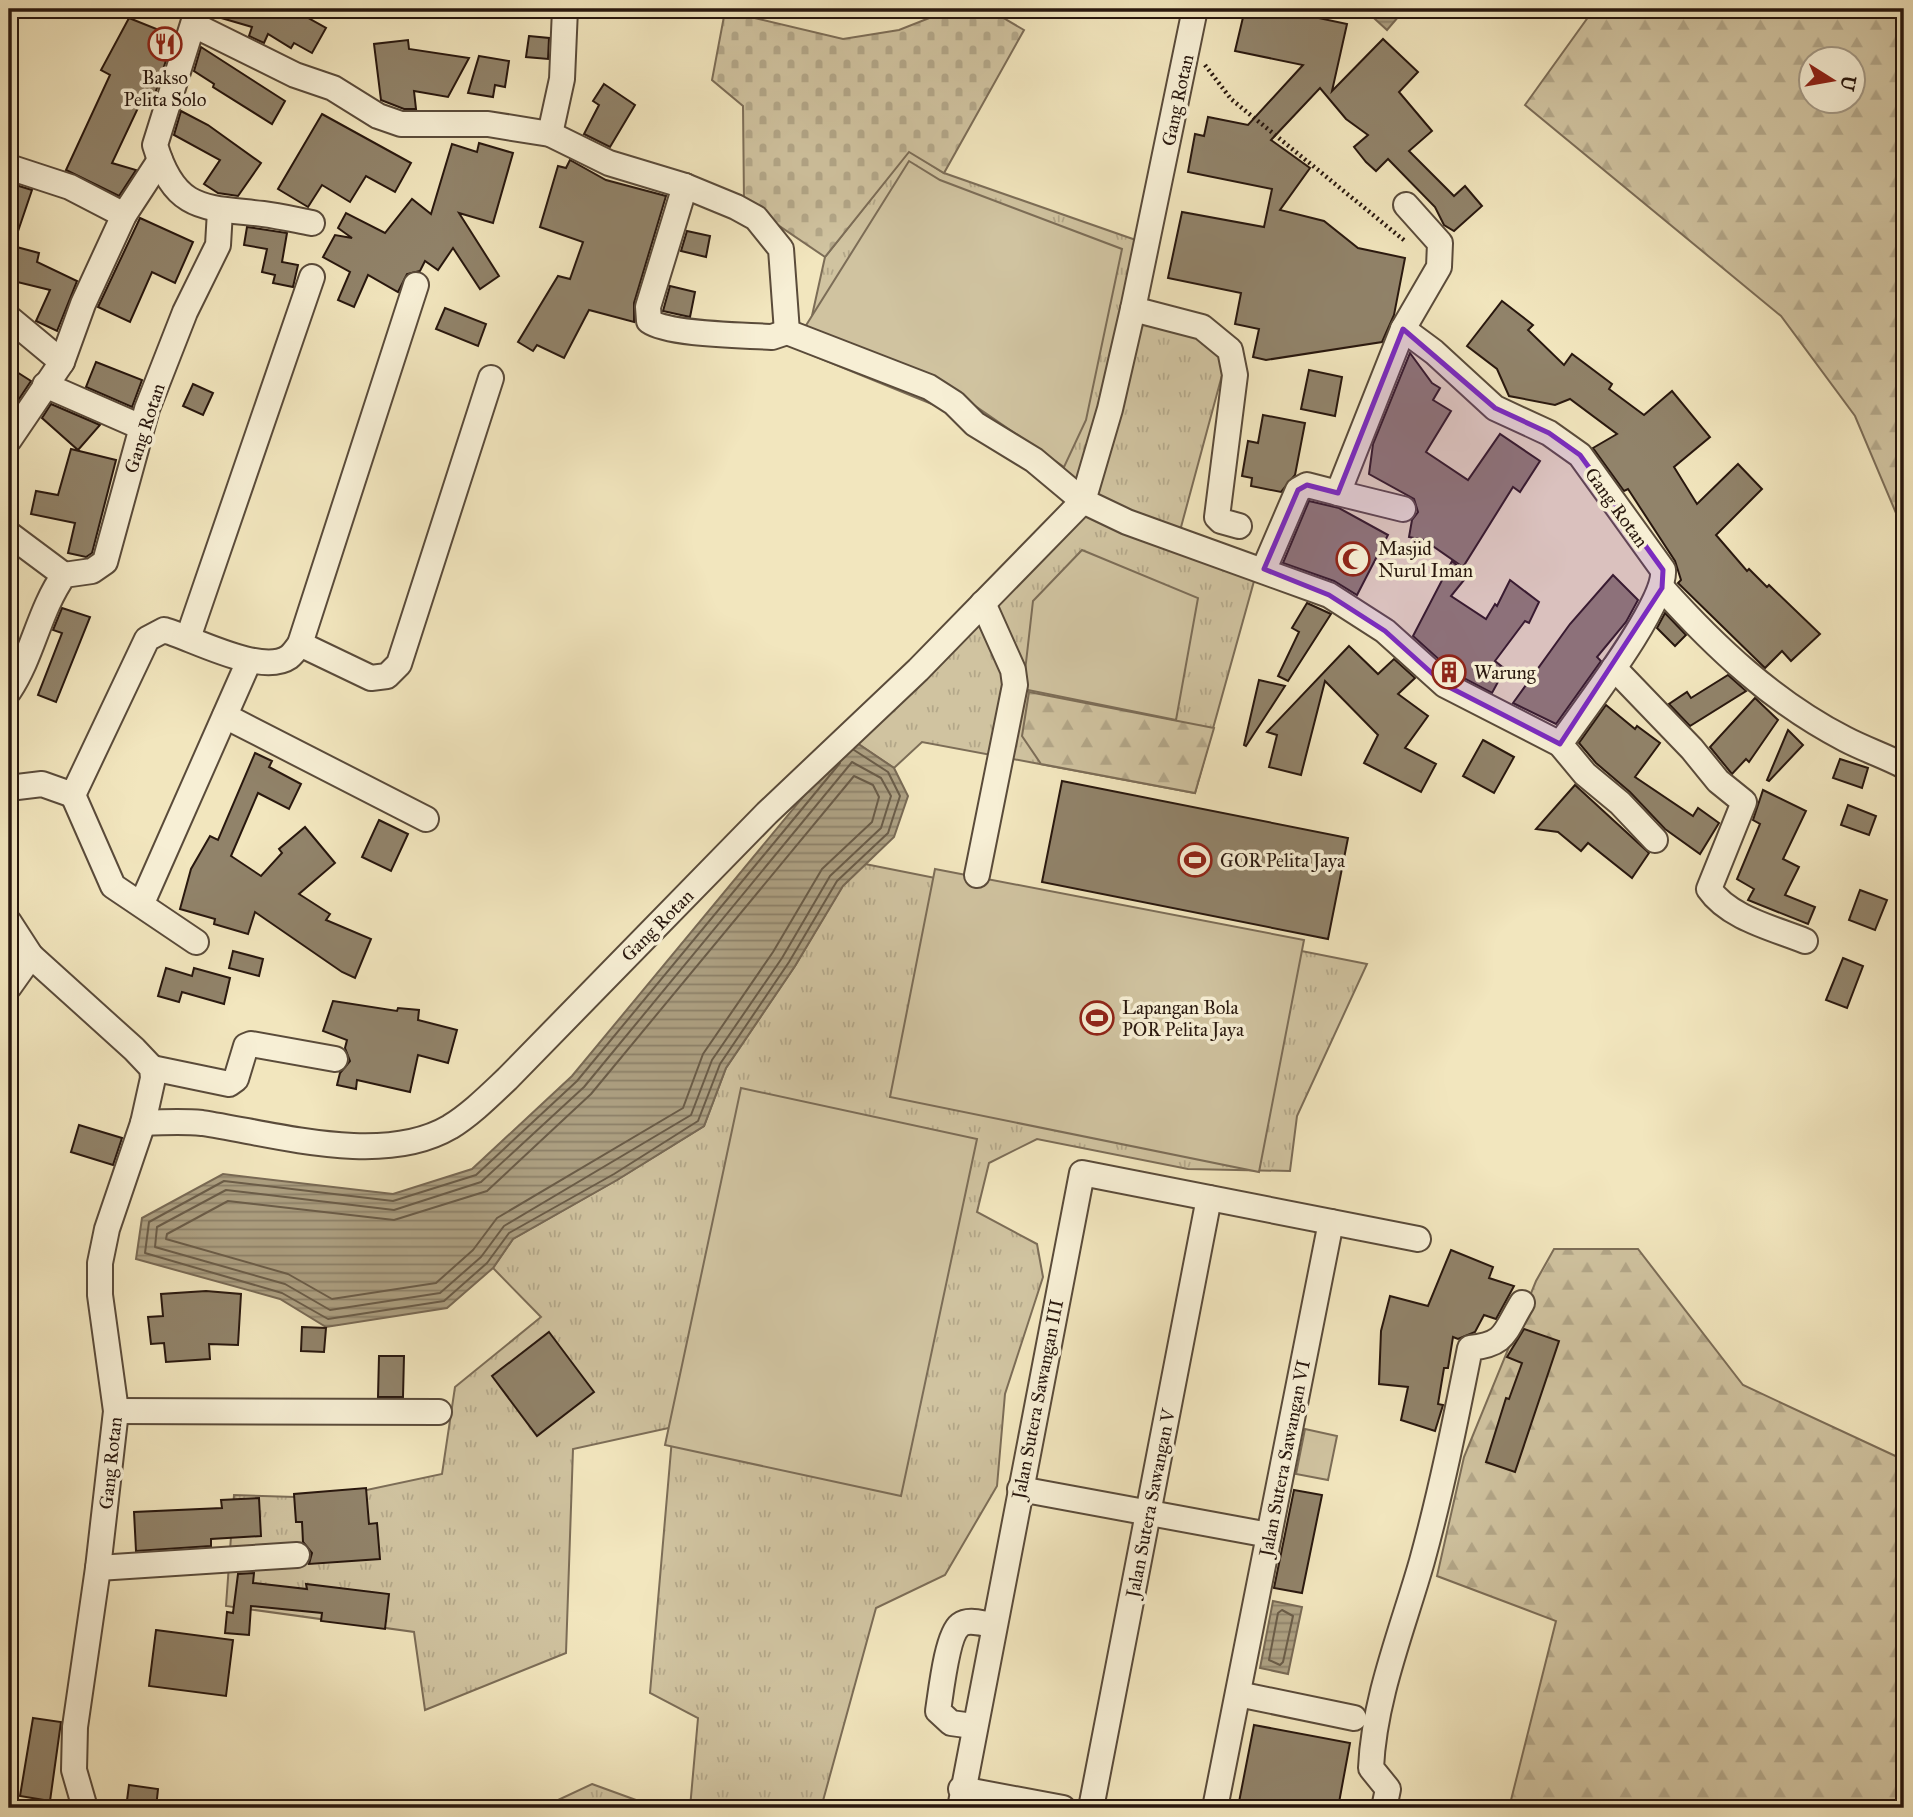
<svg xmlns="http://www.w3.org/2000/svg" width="1913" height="1817" font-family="'IM FELL Great Primer',serif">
  <defs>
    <pattern id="grass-tufts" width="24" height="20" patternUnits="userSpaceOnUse" patternTransform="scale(1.75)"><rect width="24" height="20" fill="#d0c3a0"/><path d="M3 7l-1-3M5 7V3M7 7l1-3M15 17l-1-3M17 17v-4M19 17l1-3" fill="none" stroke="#b3a789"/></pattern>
    <pattern id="forest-firs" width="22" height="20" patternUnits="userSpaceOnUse" patternTransform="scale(1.75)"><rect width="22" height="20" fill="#d0c3a0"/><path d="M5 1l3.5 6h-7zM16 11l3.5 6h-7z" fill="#b3a789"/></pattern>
    <pattern id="cemetery-stones" width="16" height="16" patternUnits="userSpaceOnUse" patternTransform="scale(1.75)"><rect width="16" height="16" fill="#d0c3a0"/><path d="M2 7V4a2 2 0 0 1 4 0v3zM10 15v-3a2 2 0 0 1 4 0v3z" fill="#b3a789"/></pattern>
    <pattern id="water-rules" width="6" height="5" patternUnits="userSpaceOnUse" patternTransform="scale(1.75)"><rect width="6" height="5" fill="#ada082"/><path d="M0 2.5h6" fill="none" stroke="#8d8169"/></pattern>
  </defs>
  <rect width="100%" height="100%" fill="#f2e6be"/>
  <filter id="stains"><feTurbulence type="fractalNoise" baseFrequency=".00286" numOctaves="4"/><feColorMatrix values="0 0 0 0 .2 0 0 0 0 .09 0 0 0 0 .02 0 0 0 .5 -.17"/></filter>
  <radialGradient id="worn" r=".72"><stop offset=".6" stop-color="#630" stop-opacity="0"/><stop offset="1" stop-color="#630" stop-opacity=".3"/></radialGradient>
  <g fill="url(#grass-tufts)" stroke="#7c6d57" stroke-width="2">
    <path d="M909,151L944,173L1150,245L1134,317L1202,333L1228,353L1177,542L1256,574L1195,793L922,742L894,768L851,739L1079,498L976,422L804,352L825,257Z"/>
    <path d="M865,864L1367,964L1297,1116L1290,1171L1188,1169L1037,1139L989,1163L977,1212L1037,1244L1043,1277L1005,1394L997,1486L945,1575L876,1608L821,1808H690L698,1718L650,1693L673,1427L573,1449L566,1653L425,1710L414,1632L226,1606L234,1495L329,1498L442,1474L455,1387L541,1317L493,1268L513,1239L617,1180L704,1126L726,1068L795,966L843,885Z"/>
    <path d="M592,1784L658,1808H541Z"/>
  </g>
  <g fill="url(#forest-firs)" stroke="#7c6d57" stroke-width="2" fill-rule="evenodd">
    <path d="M1594,9H1904V532L1855,416L1781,316L1525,105ZM1812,60H1854V102H1812Z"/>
    <path d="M1029,692L1214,728L1195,793L1041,764L1022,736Z"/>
    <path d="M1554,1249H1638L1743,1385L1904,1460V1808H1509L1556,1621L1437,1576L1464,1457L1536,1281Z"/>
  </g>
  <path fill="url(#cemetery-stones)" stroke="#7c6d57" stroke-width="2" d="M952,9H988L1024,30L944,173L909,152L825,257L744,202L743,106L712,80L725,11L843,39L899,30Z"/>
  <g fill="#d0c3a0" stroke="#7c6d57" stroke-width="2">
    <path d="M909,161L940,180L1122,249L1086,420L1064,467L930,375L805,327Z"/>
    <path d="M1082,550L1198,598L1176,720L1023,689L1033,601Z"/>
    <path d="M935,869L1304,940L1259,1172L890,1097Z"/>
    <path d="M741,1088L977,1139L901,1496L665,1445Z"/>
    <path d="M1305,1429L1337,1436L1328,1480L1296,1474Z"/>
  </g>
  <g fill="url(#water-rules)" stroke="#786954" stroke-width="2">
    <path d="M1364,9H1405L1387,30Z"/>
    <path d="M851,739L894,768L908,796L894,837L843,886L795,966L726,1068L704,1126L617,1180L513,1239L493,1268L447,1308L326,1327L280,1299L136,1259L142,1218L223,1174L393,1194L472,1169L572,1076Z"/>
    <path d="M1273,1601L1302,1607L1288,1674L1260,1668Z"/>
  </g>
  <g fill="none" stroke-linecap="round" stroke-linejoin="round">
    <g stroke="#6a5c48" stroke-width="2">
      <path d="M852,762L881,778L891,796L881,828L830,876L782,958L712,1060L691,1115L504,1226L481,1257L440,1293L330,1310L285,1284L155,1247L157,1227L226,1190L394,1210L481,1182L584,1087Z"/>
      <path d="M840,763L577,1081L476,1175L393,1201L224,1181L149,1222L145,1253L282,1293L328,1319L444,1301L487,1263L509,1233L614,1174L698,1121L720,1064L789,962L837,881L888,833L900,796L888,772L854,750"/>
      <path d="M854,776L873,785L879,797L872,822L822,869L773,952L703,1054L683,1108L497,1218L473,1250L436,1283L332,1299L288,1274L166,1239L167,1234L228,1201L394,1220L487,1191L591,1094Z"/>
      <path d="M1282,1610L1293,1616L1283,1662L1280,1665L1269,1660L1278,1613Z"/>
    </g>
  </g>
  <g fill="#91836a" stroke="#28170e" stroke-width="2">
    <path d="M212,9H292L326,28L312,53L294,43L291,48L268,34L264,43L249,36L252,27L211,15Z"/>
    <path d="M1245,9L1262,14L1264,9H1296L1295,13L1347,24L1332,91L1383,39L1418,72L1399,92L1432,131L1409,151L1454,196L1465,186L1482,206L1454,231L1444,225L1435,207L1388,159L1376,171L1366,162L1354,147L1368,135L1346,119L1320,88L1271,140L1310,168L1280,210L1324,221L1358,248L1405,258L1394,315L1382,342L1266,360L1253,357L1259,329L1235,324L1241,293L1168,278L1182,212L1264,227L1272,189L1188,172L1195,134L1204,136L1208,117L1248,125L1303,65L1235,51Z"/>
    <path d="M129,18L174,36L154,97L145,93L112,163L136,170L119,196L66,170L110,75L101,70Z"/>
    <path d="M529,36L549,38L548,59L526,57Z"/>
    <path d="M408,40L409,49L469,58L448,97L414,91L416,109H404L381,100L374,44Z"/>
    <path d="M201,47L285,101L272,124L213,87L214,84L194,71Z"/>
    <path d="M479,56L509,61L505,87L495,85L493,97L468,93Z"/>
    <path d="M604,84L635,105L610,147L584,134L599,105L593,101Z"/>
    <path d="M181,111L208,125L261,163L238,196L218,193L204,184L220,160L174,135Z"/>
    <path d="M322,114L411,163L395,192L366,176L350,202L322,185L308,207L278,189Z"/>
    <path d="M479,143L513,153L493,223L459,213L499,276L480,289L453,248L438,270L425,261L420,271L407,274L398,292L368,275L354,307L338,300L350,272L323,257L335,235L352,238L338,228L346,213L385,233L412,199L431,214L452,144L477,152Z"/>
    <path d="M570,160L606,180L666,196L634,303V322L589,310L564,358L537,345L533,351L518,342L558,276L570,279L583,242L540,227L558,166L566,168Z"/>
    <path d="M9,183L32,190L13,246L39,253L37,262L77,281L57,331L36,321L50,290L9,280Z"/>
    <path d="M140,218L193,242L175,283L152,272L130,322L98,307Z"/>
    <path d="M247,227L287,233L282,262L298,265L293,287L273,283L275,275L262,272L267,249L244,245Z"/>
    <path d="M687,231L710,236L706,257L681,251Z"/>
    <path d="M670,286L695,292L690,317L663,311Z"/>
    <path d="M1502,301L1533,325L1528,330L1564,365L1572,354L1612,384L1609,389L1644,415L1672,391L1710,437L1674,467L1697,504L1738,464L1762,489L1716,535L1747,571L1749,569L1767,587L1769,585L1820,634L1791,661L1782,651L1765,668L1678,583L1681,580L1675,561L1628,489L1624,491L1593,448L1617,434L1570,399L1555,405L1509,396L1497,369L1467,346Z"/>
    <path d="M445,308L486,324L478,346L436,329Z"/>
    <path d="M1410,353L1432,383L1440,388L1433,400L1451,411L1426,452L1468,480L1500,434L1540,461L1520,492L1513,487L1463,567L1424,540L1409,537L1412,520L1418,512L1414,499L1369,474L1373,444Z"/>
    <path d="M96,362L142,380L132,407L86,387Z"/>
    <path d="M9,367L31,381L9,414Z"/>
    <path d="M1309,370L1342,377L1335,416L1301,409Z"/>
    <path d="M193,384L213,393L203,415L183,406Z"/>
    <path d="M51,404L100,425L78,450L42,418Z"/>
    <path d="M1263,415L1305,423L1295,475L1281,492L1251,486L1252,478L1242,476L1248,441L1258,443Z"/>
    <path d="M71,449L116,460L92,553L86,557L68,553L75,523L31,514L36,491L58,495Z"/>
    <path d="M1309,501L1339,508L1388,535L1357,595L1334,581L1283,563Z"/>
    <path d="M1452,561L1468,575L1451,596L1486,619L1495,604L1497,606L1510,580L1539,602L1529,623L1525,621L1495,661L1505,669L1492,693L1454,673L1413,636Z"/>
    <path d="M1613,575L1638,600L1626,622L1597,657L1601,661L1556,724L1513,703L1570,624Z"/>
    <path d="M1307,603L1331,614L1288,681L1278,676L1299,632L1292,628Z"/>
    <path d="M62,608L90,617L56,702L38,695L62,633L53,630Z"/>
    <path d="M1665,613L1686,635L1675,646L1657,628Z"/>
    <path d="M1349,646L1378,674L1394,659L1415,678L1398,694L1428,716L1405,748L1436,764L1421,792L1364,763L1378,735L1325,681L1301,775L1269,767L1277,735L1267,732Z"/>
    <path d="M1728,675L1746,691L1690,726L1669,704L1687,692L1691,698Z"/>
    <path d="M1259,680L1285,686L1246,746L1244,745Z"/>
    <path d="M1755,698L1778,720L1749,762L1746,759L1732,774L1710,747Z"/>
    <path d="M1606,705L1635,729L1637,726L1660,743L1635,777L1693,816L1698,808L1719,823L1700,854L1665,829L1630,792L1596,763L1579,743Z"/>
    <path d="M1788,730L1803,745L1769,781L1767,780Z"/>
    <path d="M1483,740L1514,757L1494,793L1463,776Z"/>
    <path d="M255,753L272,761L269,767L301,784L289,809L258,793L231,856L261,876L282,853L279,849L305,827L335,863L299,894L330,914L326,920L371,939L355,978L342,972L255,912L248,934L214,924L215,919L180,909L191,869L210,836L218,840Z"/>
    <path d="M1840,759L1868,768L1862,788L1833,778Z"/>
    <path d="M1062,781L1348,838L1328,939L1042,882Z"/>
    <path d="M1575,785L1649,853L1632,878L1588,843L1581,851L1558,832L1536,829Z"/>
    <path d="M1763,790L1806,811L1783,859L1799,867L1785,895L1815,907L1808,924L1748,900L1754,889L1737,879L1760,824L1753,820Z"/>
    <path d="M1848,805L1876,816L1869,835L1841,825Z"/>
    <path d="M379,820L408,834L391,871L362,857Z"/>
    <path d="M1860,890L1887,900L1875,930L1849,920Z"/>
    <path d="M233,951L263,959L259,976L229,968Z"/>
    <path d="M1843,958L1863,966L1847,1008L1826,1000Z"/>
    <path d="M166,968L192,976L194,968L230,978L224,1004L182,992L179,1002L158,996Z"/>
    <path d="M333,1001L397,1011L398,1008L419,1010L418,1020L457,1030L448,1063L418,1055L410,1092L357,1080L356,1089L337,1085L340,1073L350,1061L345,1048L347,1040L323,1031Z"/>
    <path d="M79,1125L122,1138L113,1165L71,1152Z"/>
    <path d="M1451,1250L1493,1267L1489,1278L1514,1286L1496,1319L1484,1315L1475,1332L1458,1339L1453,1337L1448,1368H1444L1438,1404L1443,1405L1435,1431L1401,1420L1408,1387L1379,1384L1381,1331L1390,1296L1428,1306Z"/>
    <path d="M206,1291L241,1294L238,1345L209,1344L210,1359L166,1362L164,1343L151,1344L148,1317L163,1316L161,1294Z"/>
    <path d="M302,1327L326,1328L324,1352L301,1351Z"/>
    <path d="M1524,1329L1559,1341L1515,1472L1486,1462L1506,1398L1509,1399L1522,1363L1507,1357Z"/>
    <path d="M549,1332L594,1392L537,1436L492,1376Z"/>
    <path d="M379,1356H404L403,1397H378Z"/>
    <path d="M366,1488L369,1524L377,1523L380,1559L309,1564L312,1553L303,1542L302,1522H296L294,1494Z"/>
    <path d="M1294,1490L1322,1495L1302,1593L1274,1588Z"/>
    <path d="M259,1498L261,1536L211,1539V1546L136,1551L134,1512L222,1508L221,1500Z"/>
    <path d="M254,1573L253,1583L307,1589L306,1584L389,1594L385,1629L321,1621L322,1613L251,1606L249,1635L225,1633L227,1612L233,1613L238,1574Z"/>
    <path d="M156,1630L233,1640L226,1696L149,1686Z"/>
    <path d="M33,1718L61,1722L50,1801L20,1796Z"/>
    <path d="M1254,1725L1350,1743L1338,1808H1269L1239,1802Z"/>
    <path d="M129,1785L158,1789L156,1808H126Z"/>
  </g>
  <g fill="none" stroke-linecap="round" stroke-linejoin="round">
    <defs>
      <g id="minor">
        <path d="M197,11L155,145C175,212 204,207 263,214C279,216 296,220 312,223"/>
        <path d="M194,25L295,75L333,88L378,116L401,124H488L550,134L609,163L685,186L736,207L756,218L781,249L787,332L929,387L954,403L975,424L1034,460L1083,501L1127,522L1329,595L1385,631L1445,685L1560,744L1585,774L1620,803L1655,840"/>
        <path d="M550,134L562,79L565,9"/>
        <path d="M9,167L70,187L124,215"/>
        <path d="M685,186L648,307L649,321C669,335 744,335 772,337L787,332"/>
        <path d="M1133,309L1202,327L1230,350L1235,375L1217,517L1221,521L1239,526"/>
        <path d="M9,318L62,362"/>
        <path d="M1403,329L1434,352L1495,408L1549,433L1580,455L1663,570C1667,603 1582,712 1560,744"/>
        <path d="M45,385L141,427"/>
        <path d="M9,440L62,362L83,304L124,215L160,160"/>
        <path d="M1338,493L1403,509"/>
        <path d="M9,534L64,575"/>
        <path d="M1264,569L1298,490L1307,485L1338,493L1403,329L1439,267L1440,243L1406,205"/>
        <path d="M1662,588C1715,647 1773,702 1845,739C1864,749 1885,756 1904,766"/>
        <path d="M188,638L312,277"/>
        <path d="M300,644L371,678L387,676L399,664L491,378"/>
        <path d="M1614,668L1692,749L1718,781L1744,802L1709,889C1729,918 1773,928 1805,941"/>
        <path d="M9,691C33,655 39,610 64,575L92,571L105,562L147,409L185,312L218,245L220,211"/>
        <path d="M225,716L426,819"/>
        <path d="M9,788L42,784L73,795L147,639L164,630C194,639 262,676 289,657C293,654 297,648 300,644L416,285"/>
        <path d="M73,795L113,886L196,942"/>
        <path d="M977,875L1015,685L1013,670L983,603"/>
        <path d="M142,903L249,661"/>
        <path d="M9,922L31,956L134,1049L152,1068L153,1078L143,1123L107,1229L100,1263V1295L116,1411L98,1568L75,1727L74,1770L85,1808"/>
        <path d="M9,987L31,956"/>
        <path d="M152,1068L229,1084L236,1079L246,1046L251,1044L335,1059"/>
        <path d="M143,1123C163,1122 182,1121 202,1123C275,1134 382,1167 450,1127C471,1114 489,1096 507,1079L767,813L918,670L1083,501L1110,409L1133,309L1195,9"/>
        <path d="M116,1411L439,1412"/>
        <path d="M1020,1489L1269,1535"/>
        <path d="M98,1568L297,1555"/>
        <path d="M1238,1694L1354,1718"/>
        <path d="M973,1726L951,1723L938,1711C941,1692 947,1635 960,1625C969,1618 983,1624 993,1625"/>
        <path d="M961,1789L1063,1808"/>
        <path d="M960,1808L1082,1173L1418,1239"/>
        <path d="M1091,1808L1209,1198"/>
        <path d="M1215,1808L1331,1222"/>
        <path d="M1384,1808L1388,1789L1371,1768C1374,1698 1403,1628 1422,1561C1441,1492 1455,1423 1469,1353L1470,1348C1507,1344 1504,1332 1522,1303"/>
      </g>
    </defs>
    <use href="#minor" stroke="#5a4b3a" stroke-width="28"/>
    <path stroke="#28170e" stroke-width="4.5" stroke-dasharray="2 3.5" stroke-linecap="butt" d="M1205,65L1231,99L1405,241"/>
    <use href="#minor" stroke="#f7efd5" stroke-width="24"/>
  </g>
  <path fill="#7b2cbf" fill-opacity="0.2" stroke="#7b2cbf" stroke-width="5" stroke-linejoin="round" d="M1403,329L1495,408L1549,433L1580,455L1663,570L1662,588L1560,744L1445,685L1385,631L1329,595L1264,569L1298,490L1307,485L1338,493Z"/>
  <defs>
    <symbol id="restaurant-ring" viewBox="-11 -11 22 22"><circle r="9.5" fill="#f7efd5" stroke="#8f2418" stroke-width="1.5"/><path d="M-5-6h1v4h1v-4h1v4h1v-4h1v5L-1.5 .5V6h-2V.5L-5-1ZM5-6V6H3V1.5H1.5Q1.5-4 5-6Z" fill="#8f2418"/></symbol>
    <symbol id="mosque-ring" viewBox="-11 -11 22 22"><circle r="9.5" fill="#f7efd5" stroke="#8f2418" stroke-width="1.5"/><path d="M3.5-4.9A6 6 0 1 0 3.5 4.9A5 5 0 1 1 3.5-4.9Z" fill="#8f2418"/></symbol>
    <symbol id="building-ring" viewBox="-11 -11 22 22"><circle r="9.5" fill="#f7efd5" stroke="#8f2418" stroke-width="1.5"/><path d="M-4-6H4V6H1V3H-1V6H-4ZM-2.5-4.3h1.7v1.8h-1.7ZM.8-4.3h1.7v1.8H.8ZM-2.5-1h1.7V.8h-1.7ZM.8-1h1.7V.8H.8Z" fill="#8f2418"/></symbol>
    <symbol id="stadium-ring" viewBox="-11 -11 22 22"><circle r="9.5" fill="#f7efd5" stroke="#8f2418" stroke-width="1.5"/><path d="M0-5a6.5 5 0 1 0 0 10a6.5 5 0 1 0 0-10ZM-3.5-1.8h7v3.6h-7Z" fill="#8f2418"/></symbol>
  </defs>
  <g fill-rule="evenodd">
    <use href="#restaurant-ring" x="146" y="25" width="38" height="38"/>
    <use href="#mosque-ring" x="1334" y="540" width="38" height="38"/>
    <use href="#building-ring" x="1430" y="653" width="38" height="38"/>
    <use href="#stadium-ring" x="1176" y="841" width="38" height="38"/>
    <use href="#stadium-ring" x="1078" y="999" width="38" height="38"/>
  </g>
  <g text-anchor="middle" stroke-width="7" stroke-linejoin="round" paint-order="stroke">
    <g font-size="19" fill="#28170e" stroke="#f7efd5" text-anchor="start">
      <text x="165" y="84" text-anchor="middle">Bakso<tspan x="165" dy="22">Pelita Solo</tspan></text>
      <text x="1378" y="555">Masjid<tspan x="1378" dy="22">Nurul Iman</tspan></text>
      <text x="1474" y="679">Warung</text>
      <text x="1220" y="867">GOR Pelita Jaya</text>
      <text x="1122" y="1014">Lapangan Bola<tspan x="1122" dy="22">POR Pelita Jaya</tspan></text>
    </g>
    <g font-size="19" fill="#28170e" stroke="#f7efd5">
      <text transform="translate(1177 100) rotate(-78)" y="7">Gang Rotan</text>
      <text transform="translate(144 428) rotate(-72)" y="7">Gang Rotan</text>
      <text transform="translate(1617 507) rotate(54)" y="7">Gang Rotan</text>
      <text transform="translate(657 925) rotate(-45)" y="7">Gang Rotan</text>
      <text transform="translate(1037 1399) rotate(-79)" y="7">Jalan Sutera Sawangan III</text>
      <text transform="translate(1284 1458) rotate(-79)" y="7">Jalan Sutera Sawangan VI</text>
      <text transform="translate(110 1463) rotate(-84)" y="7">Gang Rotan</text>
      <text transform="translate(1150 1503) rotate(-79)" y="7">Jalan Sutera Sawangan V</text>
    </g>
  </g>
  <rect width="1913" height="1817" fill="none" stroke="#f2e6be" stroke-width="35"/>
  <rect x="10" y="10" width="1892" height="1796" fill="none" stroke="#28170e" stroke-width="3.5"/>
  <rect x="18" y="18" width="1878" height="1782" fill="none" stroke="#28170e" stroke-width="2"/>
  <g transform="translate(1832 80) rotate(101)"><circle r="33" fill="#f7efd5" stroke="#a49985" stroke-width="2"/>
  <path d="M0-5L12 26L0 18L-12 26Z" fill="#8f2418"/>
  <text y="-10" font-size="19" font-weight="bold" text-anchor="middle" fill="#28170e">U</text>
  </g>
  <rect width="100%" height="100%" filter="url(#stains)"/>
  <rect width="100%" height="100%" fill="url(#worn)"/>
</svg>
